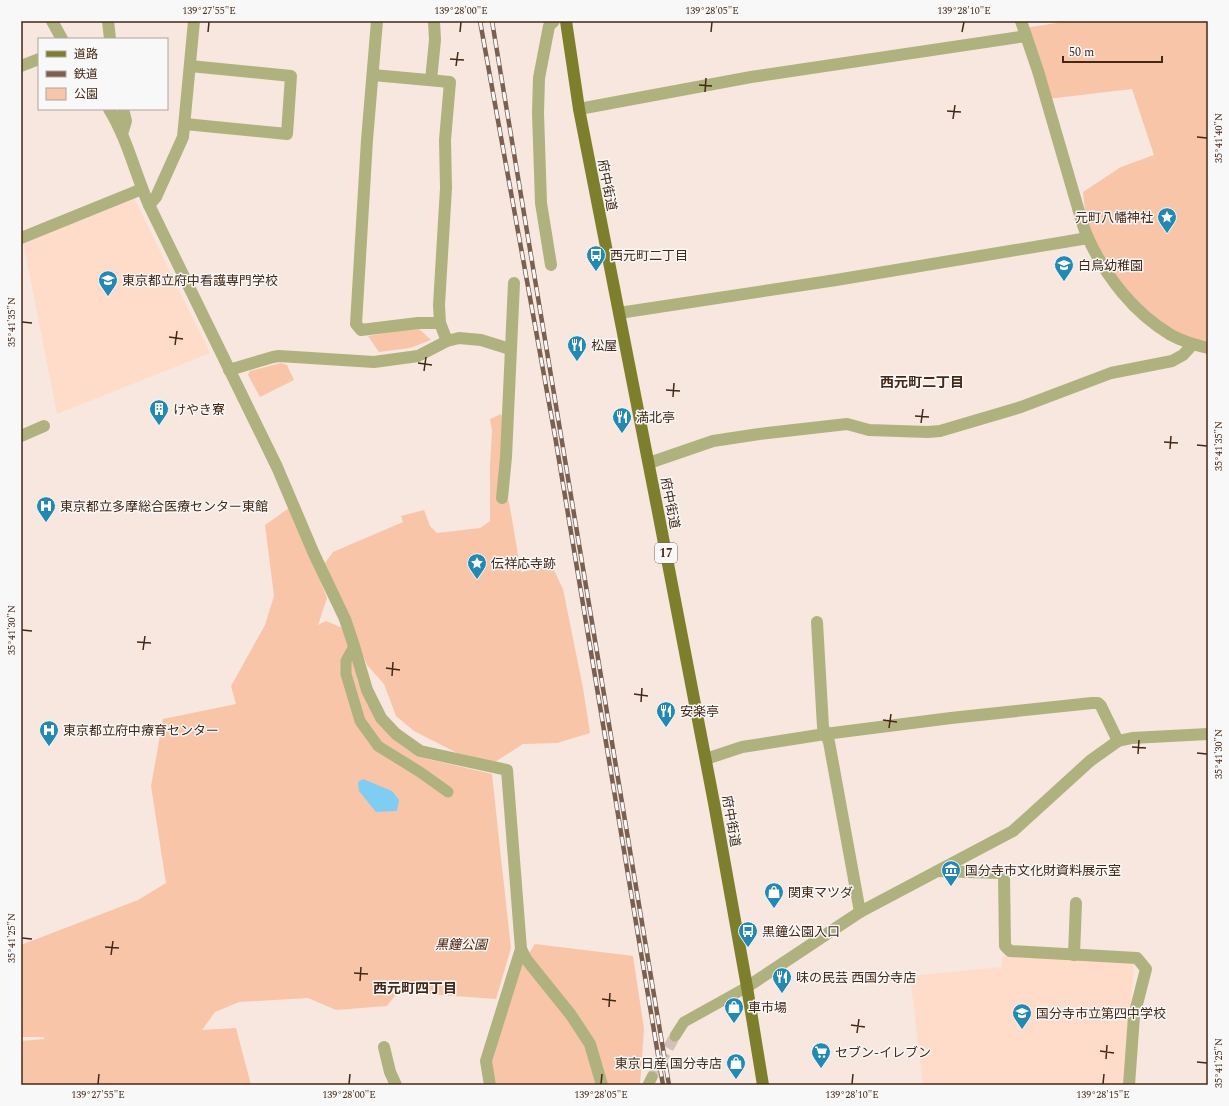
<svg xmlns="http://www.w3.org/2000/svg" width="1229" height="1106" font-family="Spectral,'Noto Sans JP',serif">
  <rect width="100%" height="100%" fill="#f7e7de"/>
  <g fill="#fedcc9">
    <path d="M134,198L210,353L57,414L23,241Z"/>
    <path d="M1002,956L1130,961L1134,964L1124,1085H923L910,976L1002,967Z"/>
  </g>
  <g fill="#f8c5a9">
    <path d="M1070,21H1208V348L1193,344L1134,305L1088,238L1083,192L1121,167L1154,155L1132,89L1047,99L1024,28Z"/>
    <path d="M418,328L431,340L410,348L379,352L368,336Z"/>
    <path d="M281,363L287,365L294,380L260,397L248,375L250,371Z"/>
    <path d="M501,414L503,421L500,487L509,502L521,572L552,566L563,589L583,688L590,733L557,743L523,744L495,762L457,753L414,731L396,716L384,684L367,665L325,563L333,552L403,522L401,516L424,510L430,526L437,533L480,528L490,521V465L492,431L490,419Z"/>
    <path d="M289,508L304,540L327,598L318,625L326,621L345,629L358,677L357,679L362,692L375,719L394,740L419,757L492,774L501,858L511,948L496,999L398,992L387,1006L336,1010L308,998L239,1002L215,1012L202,1030L236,1028L251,1085H21V1041L45,1039L43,1037H21V945L138,900L166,883L151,786L163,719L236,704L231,686L265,625L274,596L265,525Z"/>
    <path d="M535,944L633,956L644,1029L640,1085H496L492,1062L521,965Z"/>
  </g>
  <path fill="#80cdf3" d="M363,779L392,791L399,800L397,811L376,812L359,791L358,782Z"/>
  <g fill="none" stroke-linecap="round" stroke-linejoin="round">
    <path stroke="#d3c1b6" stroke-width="11" stroke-dasharray="11 5.5" stroke-linecap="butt" d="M652,1077L675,1036"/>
    <g stroke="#afb27f" stroke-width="11">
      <path d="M354,646L346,661V674L360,721L378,746L420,772L448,792"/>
      <path d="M675,1036L684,1022L747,987"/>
      <path d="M648,1085L652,1077"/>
    </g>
    <g stroke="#afb27f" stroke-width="12">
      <path d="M52,21L62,39"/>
      <path d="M108,21L110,39"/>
      <path d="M377,21L367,140L356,324L361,330L418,323H440"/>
      <path d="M1021,21L1038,71L1080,215C1082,223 1085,231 1088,238C1106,277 1134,313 1171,335C1182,341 1195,345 1208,348"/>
      <path d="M21,66L39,59"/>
      <path d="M373,75L450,82L445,140L446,188L439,305L440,323L447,341"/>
      <path d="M431,80L435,40L434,21"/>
      <path d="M109,109C127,138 135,173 149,205L277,467L314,554L345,619L354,646L367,690L381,718L396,734L420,751L507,770L521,949L486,1061L490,1085"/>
      <path d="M579,109L751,77L1026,36"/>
      <path d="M185,124L287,134L291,76L190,66"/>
      <path d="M122,134L126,121L123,109"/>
      <path d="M149,205L156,197L183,137L194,21"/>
      <path d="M21,238L142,189"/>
      <path d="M551,265L541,203L538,113L539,78L549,26L554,21"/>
      <path d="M619,313L836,280L1088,238"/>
      <path d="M229,370L273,357L279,356L374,362L418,356L447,341L459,338L481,340L510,349"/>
      <path d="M21,436L44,426"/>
      <path d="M649,463L713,441L759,434L847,424L869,430L928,432L940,431L1021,407L1111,373L1172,361L1183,355L1193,344"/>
      <path d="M502,498L506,457L514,283"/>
      <path d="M817,622L823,727L829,742L860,912"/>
      <path d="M706,759L742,747L825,734L951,718L1092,703H1098L1101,706L1118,741"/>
      <path d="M938,871L999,873L1004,875L1005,946L1010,951L1137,958L1146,969L1134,1016L1129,1085"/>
      <path d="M521,949L526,959L571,1015L590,1044L602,1085"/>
      <path d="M1074,955L1076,903"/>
      <path d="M747,987L860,912L1013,831L1090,761L1118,741L1132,738L1208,734"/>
      <path d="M384,1047L390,1072L396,1085"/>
    </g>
    <path stroke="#7d7f2d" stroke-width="12" d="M566,21L579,109L659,517L714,803L747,987L763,1085"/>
    <defs>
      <g id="rail">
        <path d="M480,21L555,436L663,1085"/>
        <path d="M492,21L669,1085"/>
      </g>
    </defs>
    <use href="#rail" stroke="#796051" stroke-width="4.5"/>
    <use href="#rail" stroke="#f8f8f8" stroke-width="3" stroke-dasharray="9" stroke-linecap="butt"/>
  </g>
  <path fill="none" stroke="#442715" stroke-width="1.5" d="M208,32L209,22M460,32L461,22M711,32L712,22M962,32L964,22M450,59L464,60M456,66L458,52M699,85L712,86M705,92L706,78M947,111L961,112M953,119L955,105M1197,137L1207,138M22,322L32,323M169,337L183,339M175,345L177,331M418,363L432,365M424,371L426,357M666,390L680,391M673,397L674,383M915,416L929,417M921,423L923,409M1164,442L1178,443M1197,445L1207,446M1170,449L1171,436M22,630L32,631M137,642L151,643M143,650L145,636M386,668L400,670M392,676L393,662M634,694L648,696M641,702L642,688M883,720L897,722M889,728L891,714M1132,747L1146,748M1197,753L1207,754M1138,754L1139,740M22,938L32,939M105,947L119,948M111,955L113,941M354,973L368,974M360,981L361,967M602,999L616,1001M609,1007L610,993M851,1025L865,1027M857,1033L859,1019M1100,1051L1114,1053M1106,1059L1107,1045M1197,1062L1207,1063M98,1084L99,1074M349,1084L350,1074M601,1084L602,1074M852,1084L853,1074M1103,1084L1104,1074"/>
  <defs>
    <symbol id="sight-pin" viewBox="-11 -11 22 30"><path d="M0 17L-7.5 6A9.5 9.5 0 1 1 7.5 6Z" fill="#2289b2" stroke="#f8f8f8"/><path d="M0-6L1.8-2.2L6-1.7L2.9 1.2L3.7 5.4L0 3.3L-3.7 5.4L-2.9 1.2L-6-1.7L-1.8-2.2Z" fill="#fff"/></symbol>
    <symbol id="bus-pin" viewBox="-11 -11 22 30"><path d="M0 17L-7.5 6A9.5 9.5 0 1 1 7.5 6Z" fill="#2289b2" stroke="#f8f8f8"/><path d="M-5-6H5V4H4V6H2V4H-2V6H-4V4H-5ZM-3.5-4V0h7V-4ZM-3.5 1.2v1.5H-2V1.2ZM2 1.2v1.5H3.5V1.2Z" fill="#fff"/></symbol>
    <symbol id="school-pin" viewBox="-11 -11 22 30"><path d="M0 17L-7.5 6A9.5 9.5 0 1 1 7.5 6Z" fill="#2289b2" stroke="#f8f8f8"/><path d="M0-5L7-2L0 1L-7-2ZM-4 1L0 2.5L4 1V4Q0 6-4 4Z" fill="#fff"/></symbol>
    <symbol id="university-pin" viewBox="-11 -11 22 30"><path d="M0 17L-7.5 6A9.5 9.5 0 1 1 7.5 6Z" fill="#2289b2" stroke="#f8f8f8"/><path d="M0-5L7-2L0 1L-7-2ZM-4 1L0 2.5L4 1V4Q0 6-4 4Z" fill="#fff"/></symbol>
    <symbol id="restaurant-pin" viewBox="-11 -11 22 30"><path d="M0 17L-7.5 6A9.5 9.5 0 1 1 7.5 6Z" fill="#2289b2" stroke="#f8f8f8"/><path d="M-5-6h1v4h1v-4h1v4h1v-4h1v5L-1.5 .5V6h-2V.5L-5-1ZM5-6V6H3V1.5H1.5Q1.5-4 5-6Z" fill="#fff"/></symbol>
    <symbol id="building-pin" viewBox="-11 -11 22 30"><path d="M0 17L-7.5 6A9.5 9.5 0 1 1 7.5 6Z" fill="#2289b2" stroke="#f8f8f8"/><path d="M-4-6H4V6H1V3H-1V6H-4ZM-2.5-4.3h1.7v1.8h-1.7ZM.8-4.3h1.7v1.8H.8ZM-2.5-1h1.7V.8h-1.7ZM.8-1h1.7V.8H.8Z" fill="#fff"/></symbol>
    <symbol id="hospital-pin" viewBox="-11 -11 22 30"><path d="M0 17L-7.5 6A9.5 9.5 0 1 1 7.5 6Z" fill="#2289b2" stroke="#f8f8f8"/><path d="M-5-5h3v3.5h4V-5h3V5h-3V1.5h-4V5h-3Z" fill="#fff"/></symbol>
    <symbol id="museum-pin" viewBox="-11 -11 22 30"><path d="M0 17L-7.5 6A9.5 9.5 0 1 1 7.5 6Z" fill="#2289b2" stroke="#f8f8f8"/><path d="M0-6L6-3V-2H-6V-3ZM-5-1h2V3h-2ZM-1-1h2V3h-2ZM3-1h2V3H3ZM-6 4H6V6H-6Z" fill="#fff"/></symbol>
    <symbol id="shop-pin" viewBox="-11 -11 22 30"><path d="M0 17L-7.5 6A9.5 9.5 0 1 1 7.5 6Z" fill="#2289b2" stroke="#f8f8f8"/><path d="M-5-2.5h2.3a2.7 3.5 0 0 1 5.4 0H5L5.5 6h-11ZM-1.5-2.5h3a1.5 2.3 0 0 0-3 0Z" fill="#fff"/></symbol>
    <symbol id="supermarket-pin" viewBox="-11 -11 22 30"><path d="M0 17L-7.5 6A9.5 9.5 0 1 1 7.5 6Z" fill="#2289b2" stroke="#f8f8f8"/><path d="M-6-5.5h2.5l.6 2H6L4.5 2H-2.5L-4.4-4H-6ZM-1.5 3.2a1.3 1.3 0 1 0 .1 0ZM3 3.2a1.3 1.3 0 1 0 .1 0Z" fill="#fff"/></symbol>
  </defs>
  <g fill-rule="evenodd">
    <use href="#sight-pin" x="1156" y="206" width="22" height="30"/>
    <use href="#bus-pin" x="585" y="244" width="22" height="30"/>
    <use href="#school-pin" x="1053" y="254" width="22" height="30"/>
    <use href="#university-pin" x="97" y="269" width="22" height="30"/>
    <use href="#restaurant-pin" x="566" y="334" width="22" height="30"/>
    <use href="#building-pin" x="148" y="398" width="22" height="30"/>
    <use href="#restaurant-pin" x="611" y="406" width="22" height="30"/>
    <use href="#hospital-pin" x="35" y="495" width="22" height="30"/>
    <use href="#sight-pin" x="466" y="552" width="22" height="30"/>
    <use href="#restaurant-pin" x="655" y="700" width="22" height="30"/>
    <use href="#hospital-pin" x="38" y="719" width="22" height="30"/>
    <use href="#museum-pin" x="940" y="859" width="22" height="30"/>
    <use href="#shop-pin" x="763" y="881" width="22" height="30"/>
    <use href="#bus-pin" x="737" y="920" width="22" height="30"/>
    <use href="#restaurant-pin" x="771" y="966" width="22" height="30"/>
    <use href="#shop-pin" x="723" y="996" width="22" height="30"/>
    <use href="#school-pin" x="1011" y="1002" width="22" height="30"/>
    <use href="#supermarket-pin" x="810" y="1041" width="22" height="30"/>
    <use href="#shop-pin" x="725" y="1052" width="22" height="30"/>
  </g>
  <g text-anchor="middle" stroke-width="3" stroke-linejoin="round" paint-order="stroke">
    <rect fill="#f8f8f8" stroke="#7a6659" stroke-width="1" x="655" y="543" width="22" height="20" rx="3"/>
    <g font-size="12" font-weight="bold" fill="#442715">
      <text x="666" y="557">17</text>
    </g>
    <g font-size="13" fill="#442715" stroke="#f8f8f8">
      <text transform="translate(608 185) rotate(79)" y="5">府中街道</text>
      <text transform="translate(671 503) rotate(79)" y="5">府中街道</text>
      <text transform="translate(732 821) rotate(80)" y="5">府中街道</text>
    </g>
    <g font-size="13" fill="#442715" stroke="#f8f8f8" text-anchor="start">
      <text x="1153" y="222" text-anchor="end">元町八幡神社</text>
      <text x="610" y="260">西元町二丁目</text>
      <text x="1078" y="270">白鳥幼稚園</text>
      <text x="122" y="285">東京都立府中看護専門学校</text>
      <text x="591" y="350">松屋</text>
      <text x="173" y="414">けやき寮</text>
      <text x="636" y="422">満北亭</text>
      <text x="60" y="511">東京都立多摩総合医療センター東館</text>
      <text x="491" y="568">伝祥応寺跡</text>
      <text x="680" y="716">安楽亭</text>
      <text x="63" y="735">東京都立府中療育センター</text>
      <text x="965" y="875">国分寺市文化財資料展示室</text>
      <text x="788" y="897">関東マツダ</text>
      <text x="762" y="936">黒鐘公園入口</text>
      <text x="796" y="982">味の民芸 西国分寺店</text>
      <text x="748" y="1012">車市場</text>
      <text x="1036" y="1018">国分寺市立第四中学校</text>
      <text x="835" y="1057">セブン-イレブン</text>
      <text x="722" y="1068" text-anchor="end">東京日産 国分寺店</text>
    </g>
    <g font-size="13" font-style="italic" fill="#481f03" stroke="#f8f8f8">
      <text x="461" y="949">黒鐘公園</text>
    </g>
    <g font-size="14" font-weight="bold" fill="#442715" stroke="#f8f8f8">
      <text x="922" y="387">西元町二丁目</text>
      <text x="415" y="993">西元町四丁目</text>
    </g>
  </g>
  <rect width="1229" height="1106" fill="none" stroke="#f8f8f8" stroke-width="44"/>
  <rect x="38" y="38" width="130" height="72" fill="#f8f8f8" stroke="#b0a49d"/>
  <rect x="46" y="51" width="20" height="6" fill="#7d7f2d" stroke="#b0a49d"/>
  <text x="74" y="58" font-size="12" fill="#442715">道路</text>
  <rect x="46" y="71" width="20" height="6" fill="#796051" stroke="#b0a49d"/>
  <text x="74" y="78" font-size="12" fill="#442715">鉄道</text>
  <rect x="46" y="88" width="20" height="12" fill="#f8c5a9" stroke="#b0a49d"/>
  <text x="74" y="98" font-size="12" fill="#442715">公園</text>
  <path d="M1063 56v6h99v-6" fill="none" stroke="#442715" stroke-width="2"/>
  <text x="1069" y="56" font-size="12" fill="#442715" stroke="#f8f8f8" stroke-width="3" paint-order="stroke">50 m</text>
  <rect x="22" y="22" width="1185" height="1062" fill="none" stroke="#442715" stroke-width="1.5"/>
  <g font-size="10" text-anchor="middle" fill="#442715">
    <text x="209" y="14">139°27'55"E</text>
    <text x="461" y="14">139°28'00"E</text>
    <text x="712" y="14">139°28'05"E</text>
    <text x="964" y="14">139°28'10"E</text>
    <text transform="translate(1218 138) rotate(-90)" y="4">35°41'40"N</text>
    <text transform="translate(11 322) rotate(-90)" y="4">35°41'35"N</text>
    <text transform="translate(1218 446) rotate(-90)" y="4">35°41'35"N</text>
    <text transform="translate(11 630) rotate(-90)" y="4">35°41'30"N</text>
    <text transform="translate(1218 754) rotate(-90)" y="4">35°41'30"N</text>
    <text transform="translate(11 938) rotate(-90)" y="4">35°41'25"N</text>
    <text transform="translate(1218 1063) rotate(-90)" y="4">35°41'25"N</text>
    <text x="98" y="1098">139°27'55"E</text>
    <text x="349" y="1098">139°28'00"E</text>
    <text x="601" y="1098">139°28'05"E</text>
    <text x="852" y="1098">139°28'10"E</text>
    <text x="1103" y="1098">139°28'15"E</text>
  </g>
</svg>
